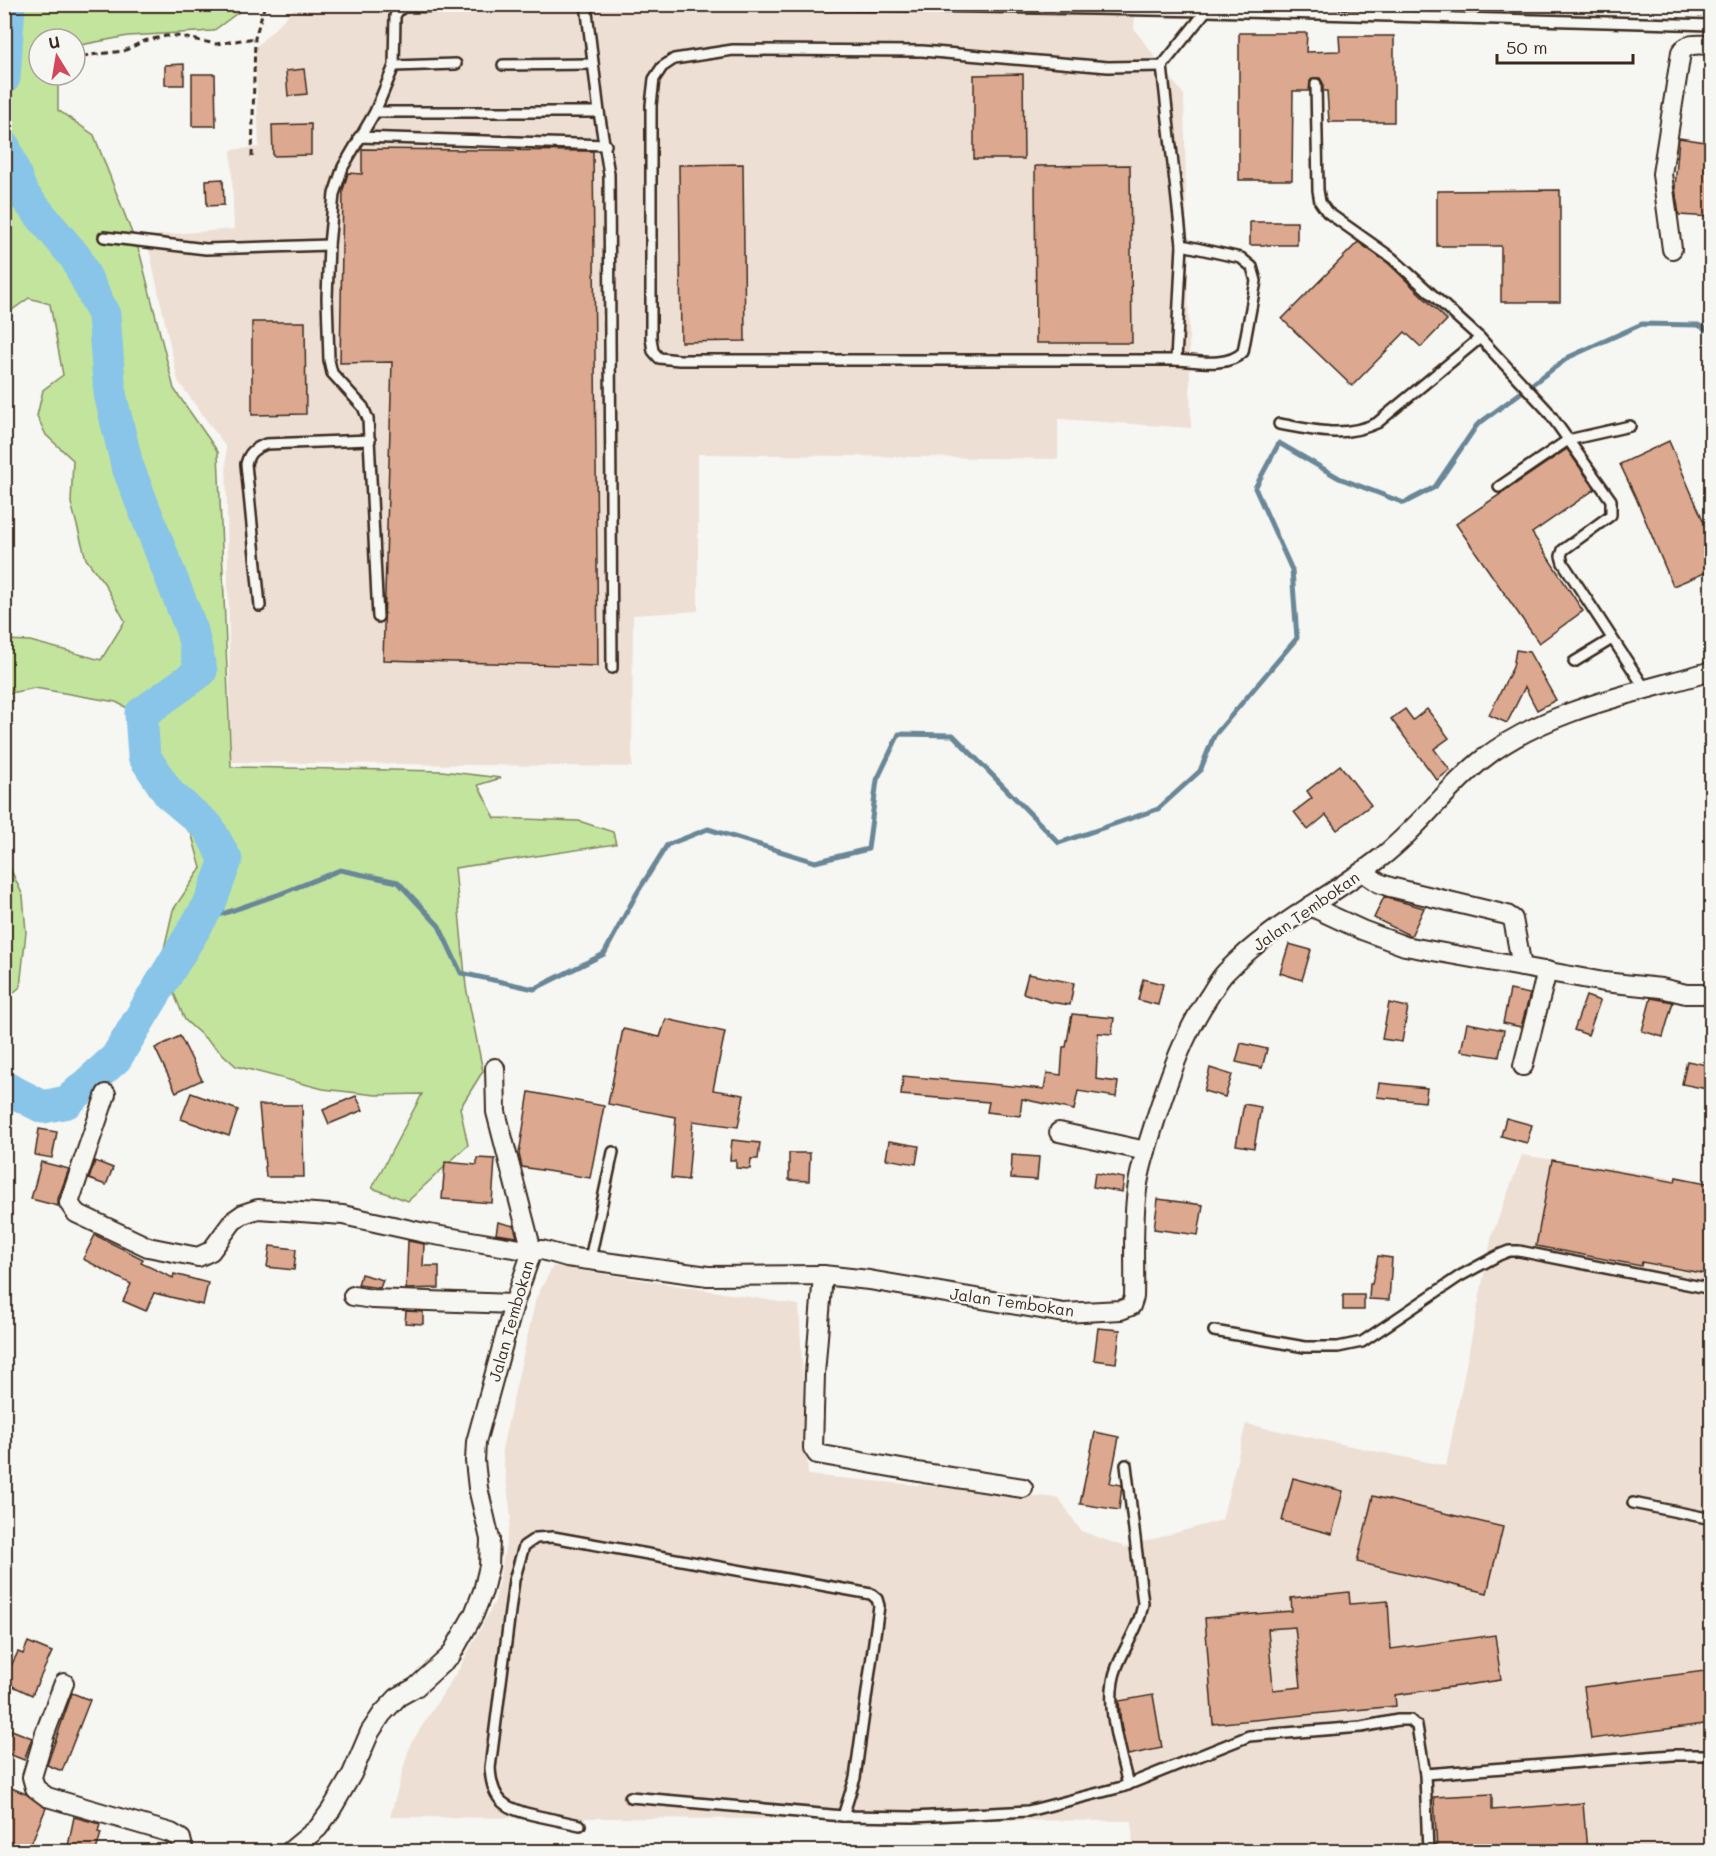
<svg xmlns="http://www.w3.org/2000/svg" width="1716" height="1856" font-family="Mali,sans-serif">
  <rect width="100%" height="100%" fill="#f6f6f2"/>
  <filter id="ink" filterUnits="userSpaceOnUse"><feTurbulence type="fractalNoise" baseFrequency=".0167" numOctaves="2"/><feDisplacementMap in="SourceGraphic" scale="12" xChannelSelector="R" yChannelSelector="G"/><feConvolveMatrix kernelMatrix="1 2 1 2 8 2 1 2 1" color-interpolation-filters="sRGB"/></filter>
  <g filter="url(#ink)">
    <g fill="#eedfd4">
      <path d="M298,5H1136L1134,29L1184,95L1191,428L1058,419V459L698,454V611L633,615L632,767L231,762L226,447L178,381L146,236L234,229L231,150L259,147L255,48Z"/>
      <path d="M1522,1155L1711,1184V1851H1133L1132,1821L390,1817L410,1745L460,1667L495,1601L511,1517L502,1449L536,1298L553,1266L799,1305L808,1475L1059,1498L1081,1531L1125,1547L1222,1520L1246,1424L1446,1466L1492,1235Z"/>
    </g>
    <g fill="#c3e49d" stroke="#7f875e" stroke-width="1.5">
      <path d="M5,5H244L240,11L213,31L128,36L75,46V39H39V75H58V110L94,135L140,254L174,389L218,452L231,767L442,771L501,778L478,785L495,818L579,821L613,832L616,844L455,868L466,987L483,1071L460,1108L468,1145L408,1201L372,1188L422,1094L376,1095L323,1089L236,1066L185,1020L161,962L173,910L201,868L191,832L152,794L145,746L150,720L116,702L35,688L5,694V640L30,641L101,660L125,621L104,583L86,559L71,503L73,460L46,435L37,416L43,390L63,375L50,304L29,298L12,310L5,311Z"/>
      <path d="M5,857L23,896L26,932L20,987L5,1000Z"/>
    </g>
    <g fill="none" stroke-linecap="round" stroke-linejoin="round">
      <path stroke="#698797" stroke-width="5" d="M199,922L280,894L340,870L398,882L439,926L461,973L534,989L604,954L637,893L667,845L708,829L815,862L868,849L877,780L899,734L953,735L1059,843L1158,809L1200,771L1214,736L1297,638L1292,570L1255,488L1279,443L1339,478L1404,503L1435,487L1477,425L1569,357L1642,324L1698,325L1712,332"/>
      <g stroke="#88c5e8" stroke-width="33">
        <path d="M4,78L9,4"/>
        <path d="M4,146L22,193L76,258L104,315L110,394L127,465L192,631L201,671L141,714L144,756L169,794L208,827L226,860L210,903L116,1058L67,1102L43,1107L4,1087"/>
      </g>
    </g>
    <g fill="#dca88f" stroke="#3b2a1e" stroke-width="1.5" fill-rule="evenodd">
      <path d="M1239,33H1307L1306,52L1340,51L1339,36H1394V122H1329L1327,91H1323V83L1320,78H1313L1310,81L1309,91H1293L1292,180H1239Z"/>
      <path d="M184,64V85H165V65Z"/>
      <path d="M304,69L307,94L288,96L286,71Z"/>
      <path d="M192,74H215L216,126H192Z"/>
      <path d="M1023,74L1024,159H974V75Z"/>
      <path d="M311,124V155L273,156L272,125Z"/>
      <path d="M1679,138L1712,143V217L1679,215L1675,187Z"/>
      <path d="M362,149L593,151L598,666L383,660L392,362L340,363L343,190L348,173L362,174Z"/>
      <path d="M743,164L745,341L681,342L679,165Z"/>
      <path d="M1130,165L1132,343H1036L1035,166Z"/>
      <path d="M223,179L224,205L207,206L206,180Z"/>
      <path d="M1560,190V302H1501V246H1437V191Z"/>
      <rect x="1250" y="222" width="47" height="23"/>
      <path d="M1358,242L1388,263L1447,320L1421,347L1405,332L1352,386L1282,319Z"/>
      <path d="M252,322H305L306,414L252,415Z"/>
      <path d="M1669,441L1712,541V570L1673,586L1636,498L1620,464Z"/>
      <path d="M1567,449L1595,489L1532,533L1583,611L1539,643L1456,524Z"/>
      <path d="M1516,650L1529,652L1556,700L1537,710L1525,687L1507,723L1489,715L1513,667Z"/>
      <path d="M1405,709L1413,720L1427,709L1449,738L1434,749L1450,770L1437,780L1391,719Z"/>
      <path d="M1340,765L1371,805L1337,830L1326,815L1308,830L1294,812L1312,798L1307,791Z"/>
      <path d="M1384,897L1424,908L1411,936L1374,918Z"/>
      <path d="M1289,944L1311,950L1302,980L1280,973Z"/>
      <path d="M1028,974L1074,983L1070,1005L1050,1002L1023,993Z"/>
      <path d="M1143,979L1163,984L1158,1005L1138,1000Z"/>
      <path d="M1510,990L1530,994L1521,1027L1503,1023Z"/>
      <path d="M1586,996L1600,1001L1588,1035L1574,1030Z"/>
      <path d="M1651,998L1673,1002L1663,1037L1642,1031Z"/>
      <path d="M1389,1003L1408,1007L1402,1042L1382,1039Z"/>
      <path d="M1072,1014L1114,1018L1112,1034L1098,1033L1096,1079L1118,1082L1116,1097L1078,1091L1074,1110L1022,1099L1020,1116L987,1112L989,1102L901,1095L903,1076L1044,1089L1047,1073L1061,1075L1063,1047H1066Z"/>
      <path d="M666,1019L725,1032L713,1090L744,1095L738,1127L693,1121L688,1180L671,1178L676,1117L608,1104L623,1029L660,1037Z"/>
      <path d="M1467,1023L1504,1030L1499,1057L1461,1051Z"/>
      <path d="M180,1036L202,1080L176,1092L155,1048Z"/>
      <path d="M1241,1043L1267,1049L1262,1068L1236,1062Z"/>
      <path d="M1687,1061L1712,1066V1090L1682,1084Z"/>
      <path d="M1210,1068L1232,1075L1225,1097L1204,1091Z"/>
      <path d="M1379,1083L1427,1088L1425,1102L1377,1097Z"/>
      <path d="M529,1092L604,1106L590,1178L522,1167L519,1154Z"/>
      <path d="M191,1093L238,1110L229,1136L181,1119Z"/>
      <path d="M356,1096L363,1110L329,1124L323,1110Z"/>
      <path d="M1244,1104L1261,1107L1254,1148L1236,1145Z"/>
      <path d="M259,1105H302L304,1177H266Z"/>
      <path d="M1506,1118L1532,1125L1527,1143L1501,1136Z"/>
      <path d="M39,1129L57,1132L52,1158L35,1155Z"/>
      <path d="M732,1140L760,1143L758,1159H751L750,1169L736,1168V1160H730Z"/>
      <path d="M889,1141L919,1146L916,1164L886,1159Z"/>
      <path d="M789,1153H810L809,1181L789,1180Z"/>
      <path d="M1012,1155L1039,1157L1037,1180L1011,1178Z"/>
      <path d="M477,1158L495,1159L492,1203L442,1199L445,1162L477,1165Z"/>
      <path d="M1552,1160L1675,1182L1676,1177L1712,1184V1275L1642,1262L1641,1266L1536,1246Z"/>
      <path d="M95,1161L113,1168L106,1185L89,1179Z"/>
      <path d="M41,1162L69,1169L58,1199V1206L31,1199Z"/>
      <path d="M1095,1173L1124,1178L1122,1192L1093,1187Z"/>
      <path d="M1158,1199L1203,1205L1198,1235L1154,1229Z"/>
      <path d="M498,1222L514,1226L517,1237L496,1234Z"/>
      <path d="M95,1235L143,1259L141,1263L173,1278L174,1274L208,1283L203,1305L154,1293L146,1311L123,1301L131,1284L83,1259Z"/>
      <path d="M408,1241L424,1244L423,1266H439V1288L406,1289Z"/>
      <path d="M270,1246L296,1249L294,1270L267,1267Z"/>
      <path d="M1378,1256L1392,1258L1389,1300L1369,1299L1370,1284H1372Z"/>
      <path d="M361,1274L383,1280L380,1288L358,1285Z"/>
      <rect x="1343" y="1295" width="21" height="15"/>
      <path d="M406,1311L423,1312V1324L405,1323Z"/>
      <path d="M1098,1328L1120,1330L1116,1363L1094,1360Z"/>
      <path d="M1095,1432L1119,1437L1110,1483L1122,1485L1119,1510L1080,1504Z"/>
      <path d="M1293,1478L1343,1491L1332,1534L1282,1521Z"/>
      <path d="M1373,1496L1503,1527L1487,1593L1357,1562Z"/>
      <path d="M1349,1592L1350,1604L1388,1601L1391,1649L1495,1635L1501,1680L1395,1695L1396,1706L1213,1724L1205,1618L1292,1611L1291,1598ZM1295,1627L1301,1687L1273,1690L1268,1629Z"/>
      <path d="M28,1642L52,1652L32,1695L4,1682V1669L9,1670L18,1652L23,1654Z"/>
      <path d="M1712,1670V1723L1591,1739L1584,1687Z"/>
      <path d="M72,1693L90,1700L62,1771L47,1765Z"/>
      <path d="M1153,1695L1162,1748L1128,1755L1121,1725L1119,1701Z"/>
      <path d="M4,1727L32,1738L24,1760L4,1752Z"/>
      <path d="M4,1785L26,1794L46,1808L28,1851H4Z"/>
      <path d="M1492,1794V1810L1583,1803L1587,1851H1437L1434,1797Z"/>
      <path d="M74,1817L100,1824L98,1832L101,1833L96,1851H67Z"/>
    </g>
    <g fill="none" stroke-linecap="round" stroke-linejoin="round">
      <defs>
        <g id="service">
          <path d="M586,4L599,112L609,174L612,668"/>
          <path d="M802,4L1206,11L1712,25"/>
          <path d="M1709,4L1712,18"/>
          <path d="M503,65L593,64"/>
          <path d="M394,66L456,64"/>
          <path d="M1162,66L1182,245L1176,360"/>
          <path d="M1316,84L1318,190L1320,202L1327,212L1392,258L1480,338L1547,410L1611,500V515L1563,550L1561,556L1563,563L1646,690"/>
          <path d="M375,112H599"/>
          <path d="M359,137L606,145"/>
          <path d="M104,237L206,249L329,245"/>
          <path d="M1182,245L1241,258L1252,267L1256,281L1243,352C1227,368 1196,361 1176,360H679L659,358L653,351L651,338V105L654,79L662,67L674,59L733,50L922,51L1108,67L1162,66L1206,11"/>
          <path d="M1279,424C1314,430 1342,439 1377,423L1480,338"/>
          <path d="M1499,487L1568,440L1630,426"/>
          <path d="M260,606L246,464C249,452 254,449 266,444L370,440"/>
          <path d="M378,617L368,419L363,407L332,373L329,360L327,298L329,245L334,194L343,167L375,112L394,66L395,16L398,11L404,7L508,4"/>
          <path d="M1574,662L1612,639"/>
          <path d="M590,1259L613,1152"/>
          <path d="M1214,1331L1305,1347H1338L1362,1342L1460,1276L1499,1255L1509,1251H1519L1712,1289"/>
          <path d="M1126,1465L1143,1603C1140,1626 1125,1646 1117,1667C1103,1701 1120,1750 1128,1785"/>
          <path d="M1633,1503L1712,1519"/>
          <path d="M1425,1774L1673,1755H1712"/>
          <path d="M630,1797L843,1816L913,1817L1028,1811L1122,1787L1249,1736L1361,1727L1398,1720H1410L1417,1726L1425,1774L1428,1852"/>
          <path d="M580,1825C566,1822 552,1819 538,1816C506,1809 492,1803 490,1768L514,1580L524,1546L536,1538L553,1537L871,1594L877,1599L879,1606L855,1778L843,1816"/>
        </g>
        <g id="minor">
          <path d="M1672,249L1662,174L1681,52C1688,42 1700,45 1712,45"/>
          <path d="M1363,872L1379,883L1390,887L1507,915L1513,919L1522,967L1604,982L1661,988L1686,994H1712"/>
          <path d="M1310,906L1362,930L1405,946L1522,967"/>
          <path d="M1523,1066L1547,971"/>
          <path d="M495,1068L496,1112L532,1251"/>
          <path d="M106,1094L69,1203L76,1213L148,1247L198,1257L211,1251L233,1221L243,1214L258,1209L343,1215L429,1234L532,1251L542,1250L567,1257L708,1276L823,1275L869,1280L1064,1313L1121,1310L1131,1306L1134,1297C1135,1262 1132,1225 1137,1190C1140,1166 1149,1141 1156,1118C1170,1075 1184,1033 1210,995C1215,987 1219,979 1226,972C1270,926 1329,898 1379,859C1417,830 1445,789 1483,759C1545,710 1636,693 1712,671"/>
          <path d="M1059,1132L1146,1151"/>
          <path d="M823,1275L815,1374L813,1448L817,1454L924,1473L1023,1488"/>
          <path d="M353,1296L372,1299L514,1304"/>
          <path d="M64,1683L45,1733L32,1777L35,1788L47,1797L171,1833L181,1839L184,1852"/>
          <path d="M289,1852L318,1828L331,1810L352,1774L370,1732L382,1714L398,1697L416,1687L451,1655L474,1614L483,1591L489,1566L490,1539L478,1488L475,1461L476,1442L514,1304L532,1251"/>
        </g>
      </defs>
      <use href="#service" stroke="#3b2a1e" stroke-width="14"/>
      <use href="#minor" stroke="#3b2a1e" stroke-width="22"/>
      <g stroke="#3b2a1e" stroke-width="3" stroke-dasharray="6 4.5" stroke-linecap="butt">
        <path d="M75,64L83,56L124,51L144,41L166,36H177L216,44L255,38"/>
        <path d="M73,75V84"/>
        <path d="M252,157L255,38L265,4"/>
      </g>
      <use href="#service" stroke="#f6f6f2" stroke-width="9"/>
      <use href="#minor" stroke="#f6f6f2" stroke-width="18"/>
    </g>
  </g>
  <g text-anchor="middle" stroke-width="4.5" stroke-linejoin="round" paint-order="stroke">
    <g font-size="16" fill="#3b2a1e" stroke="#f6f6f2">
      <text transform="translate(1306 911) rotate(-35)" y="6">Jalan Tembokan</text>
      <text transform="translate(1012 1302) rotate(8)" y="6">Jalan Tembokan</text>
      <text transform="translate(511 1321) rotate(-74)" y="6">Jalan Tembokan</text>
    </g>
  </g>
  <rect width="1716" height="1856" fill="none" stroke="#f6f6f2" stroke-width="24"/>
  <rect x="12" y="12" width="1692" height="1832" fill="none" stroke="#3b2a1e" stroke-width="2" filter="url(#ink)"/>
  <g transform="translate(57 57) rotate(349)"><circle r="28" fill="#f6f6f2" stroke="#aba49d" stroke-width="1.5"/>
  <path d="M0-4.5L10 22L0 15L-10 22Z" fill="#d1495b"/>
  <text y="-9" font-size="16" font-weight="bold" text-anchor="middle" fill="#3b2a1e">U</text>
  </g>
  <path d="M1497 54v9h136v-9" fill="none" stroke="#3b2a1e" stroke-width="3"/>
  <text x="1506" y="54" font-size="18" fill="#3b2a1e" stroke="#f6f6f2" stroke-width="4.5" paint-order="stroke">50 m</text>
</svg>
